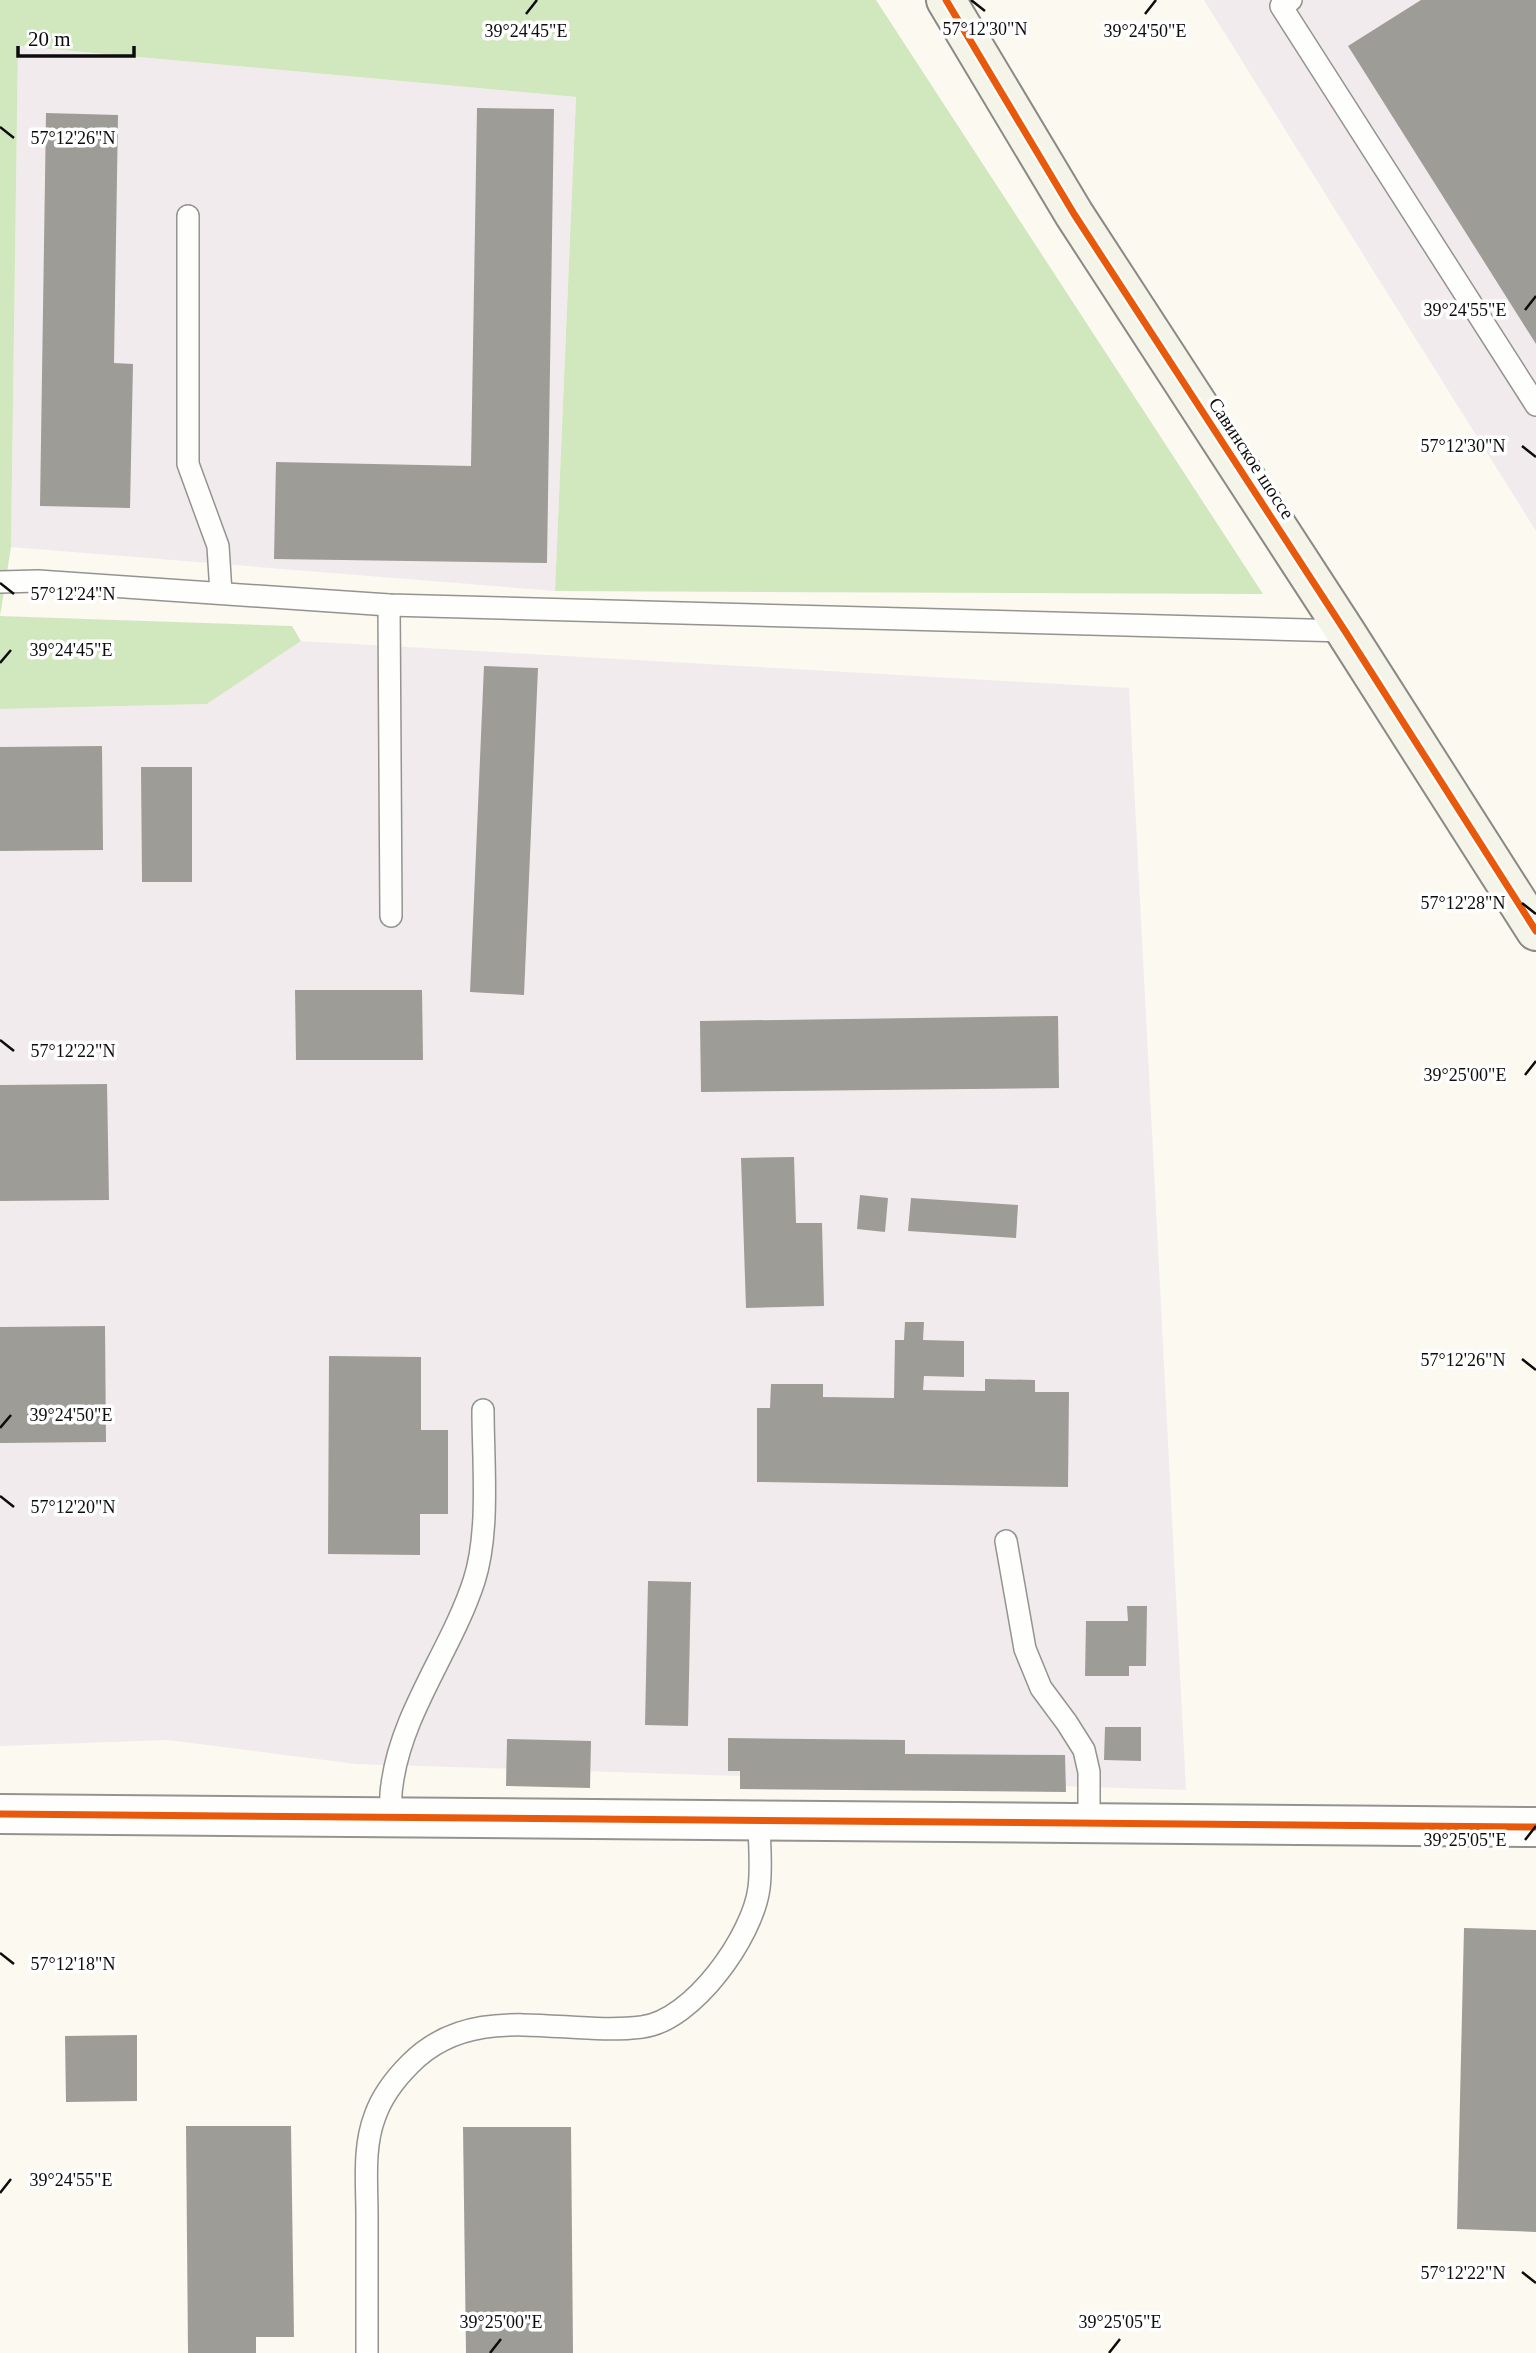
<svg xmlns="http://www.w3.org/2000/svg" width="1536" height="2353" font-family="Georgia,serif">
  <rect width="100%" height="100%" fill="#fbf9f0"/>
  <g fill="#f2ebed">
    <path d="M1204,0H1536V531Z"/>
    <path d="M18,46L576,97L555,591L11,547Z"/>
    <path d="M301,641L1129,688L1186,1790L356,1764L167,1740L0,1746V709L207,704Z"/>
  </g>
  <path fill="#d1e8be" d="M0,0H876L1263,594L555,591L576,97L18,46L11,547L0,616L292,626L301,641L207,704L0,709Z"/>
  <g fill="#9e9c96">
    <path d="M1421,0H1536V344L1348,46Z"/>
    <path d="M477,108L554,109L547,563L274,559L276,462L471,466Z"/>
    <path d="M46,113L118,115L114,363L133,364L130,508L40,506Z"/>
    <path d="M484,666L538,668L524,995L470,992Z"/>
    <path d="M102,746L103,850L0,851V747Z"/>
    <path d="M141,767H192V882H142Z"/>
    <path d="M295,990H422L423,1060H296Z"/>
    <path d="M1058,1016L1059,1088L701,1092L700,1021Z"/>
    <path d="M107,1084L109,1200L0,1201V1085Z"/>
    <path d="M794,1157L796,1223H822L824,1306L746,1308L741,1158Z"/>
    <path d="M860,1195L888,1198L885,1232L857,1229Z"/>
    <path d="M911,1198L1018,1205L1016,1238L908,1231Z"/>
    <path d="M905,1322H924L923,1340L964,1341V1377L924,1376L923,1390L985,1391V1379L1035,1380V1392H1069L1068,1487L757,1482V1408H770L771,1384H823V1397L894,1398L895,1340H904Z"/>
    <path d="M105,1326L106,1442L0,1443V1327Z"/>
    <path d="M329,1356L421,1357V1430H448V1514H420V1555L328,1554Z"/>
    <path d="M648,1581L691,1582L688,1726L645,1725Z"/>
    <path d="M1127,1606H1147L1146,1666H1129V1676H1085L1086,1621H1128Z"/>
    <path d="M1105,1727H1141V1761L1104,1760Z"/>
    <path d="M728,1738L905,1740V1754L1065,1755L1066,1792L740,1789V1771H728Z"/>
    <path d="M507,1739L591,1741L590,1788L506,1786Z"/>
    <path d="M1464,1928L1536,1930V2232L1457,2229Z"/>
    <path d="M137,2035V2101L66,2102L65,2036Z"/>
    <path d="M186,2126H291L294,2337H256V2353H188Z"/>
    <path d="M463,2127H571L573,2353H466Z"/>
  </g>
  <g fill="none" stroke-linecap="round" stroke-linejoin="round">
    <defs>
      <g id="lane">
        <path d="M1291,0L1281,6L1536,405"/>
        <path d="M188,216V464L218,546L221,593"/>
        <path d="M0,582L38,581L389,605L1345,631"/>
        <path d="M389,605L391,916"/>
        <path d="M1006,1541L1025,1649L1041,1688L1067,1723L1084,1750L1089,1772V1822"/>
        <path d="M391,1817C391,1806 390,1795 392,1785C401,1713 452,1649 474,1581C490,1532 483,1462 483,1410"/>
        <path d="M367,2353C367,2307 367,2261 367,2216C367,2183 363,2147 375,2116C382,2096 396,2078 410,2064C474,1999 563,2037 642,2027C693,2021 753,1936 759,1888C762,1866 759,1842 759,1819"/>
      </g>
      <path id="street" d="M0,1814L1536,1827"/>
      <path id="secondary" d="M946,0L1074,214L1345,631L1536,931"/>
    </defs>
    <use href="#lane" stroke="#94938f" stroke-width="24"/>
    <use href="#street" stroke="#94938f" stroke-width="42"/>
    <use href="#secondary" stroke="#8a8985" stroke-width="42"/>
    <use href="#lane" stroke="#fefefd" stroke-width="21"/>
    <use href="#street" stroke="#fefefd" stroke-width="38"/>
    <use href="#secondary" stroke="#f5f4e8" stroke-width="38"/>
    <defs>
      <g id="cycleway">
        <path d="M946,0L1074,214L1345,631L1536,931"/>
        <path d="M0,1814L1536,1827"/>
      </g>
    </defs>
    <use href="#cycleway" stroke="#fff" stroke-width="11"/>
    <use href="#cycleway" stroke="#e8590c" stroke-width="7"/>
  </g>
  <path fill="none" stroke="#0c0c0c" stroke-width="2.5" d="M971,0L985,11M526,14L537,0M1145,14L1156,0M0,127L14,138M1525,310L1536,296M1522,446L1536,457M0,583L14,594M0,663L11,650M1522,903L1536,914M0,1040L14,1051M1525,1075L1536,1061M1522,1359L1536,1370M0,1428L11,1415M0,1496L14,1507M1525,1840L1536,1826M0,1953L14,1964M0,2193L11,2179M1522,2272L1536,2283M490,2353L501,2339M1109,2353L1120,2339"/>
  <g text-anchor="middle" stroke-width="7" stroke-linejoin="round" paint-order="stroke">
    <g font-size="19" fill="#0c0c0c" stroke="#fff">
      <text transform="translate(1252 458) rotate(57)" y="7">Савинское шоссе</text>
    </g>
  </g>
  <g font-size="18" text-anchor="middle" fill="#0c0c0c" stroke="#fff" stroke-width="7" stroke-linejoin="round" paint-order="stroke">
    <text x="985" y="35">57°12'30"N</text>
    <text x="526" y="37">39°24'45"E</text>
    <text x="1145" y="37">39°24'50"E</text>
    <text x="73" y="144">57°12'26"N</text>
    <text x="1465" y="316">39°24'55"E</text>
    <text x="1463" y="452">57°12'30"N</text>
    <text x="73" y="600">57°12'24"N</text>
    <text x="71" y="656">39°24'45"E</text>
    <text x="1463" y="909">57°12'28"N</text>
    <text x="73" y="1057">57°12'22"N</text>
    <text x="1465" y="1081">39°25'00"E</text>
    <text x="1463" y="1366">57°12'26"N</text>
    <text x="71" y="1421">39°24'50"E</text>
    <text x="73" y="1513">57°12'20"N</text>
    <text x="1465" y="1846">39°25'05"E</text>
    <text x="73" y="1970">57°12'18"N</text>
    <text x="71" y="2186">39°24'55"E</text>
    <text x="1463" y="2279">57°12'22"N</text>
    <text x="501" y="2328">39°25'00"E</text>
    <text x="1120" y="2328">39°25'05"E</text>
  </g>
  <path d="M18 46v10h116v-10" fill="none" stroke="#0c0c0c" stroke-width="3.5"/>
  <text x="28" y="46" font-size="21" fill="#0c0c0c" stroke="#ffffff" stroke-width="5" paint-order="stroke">20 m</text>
</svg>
